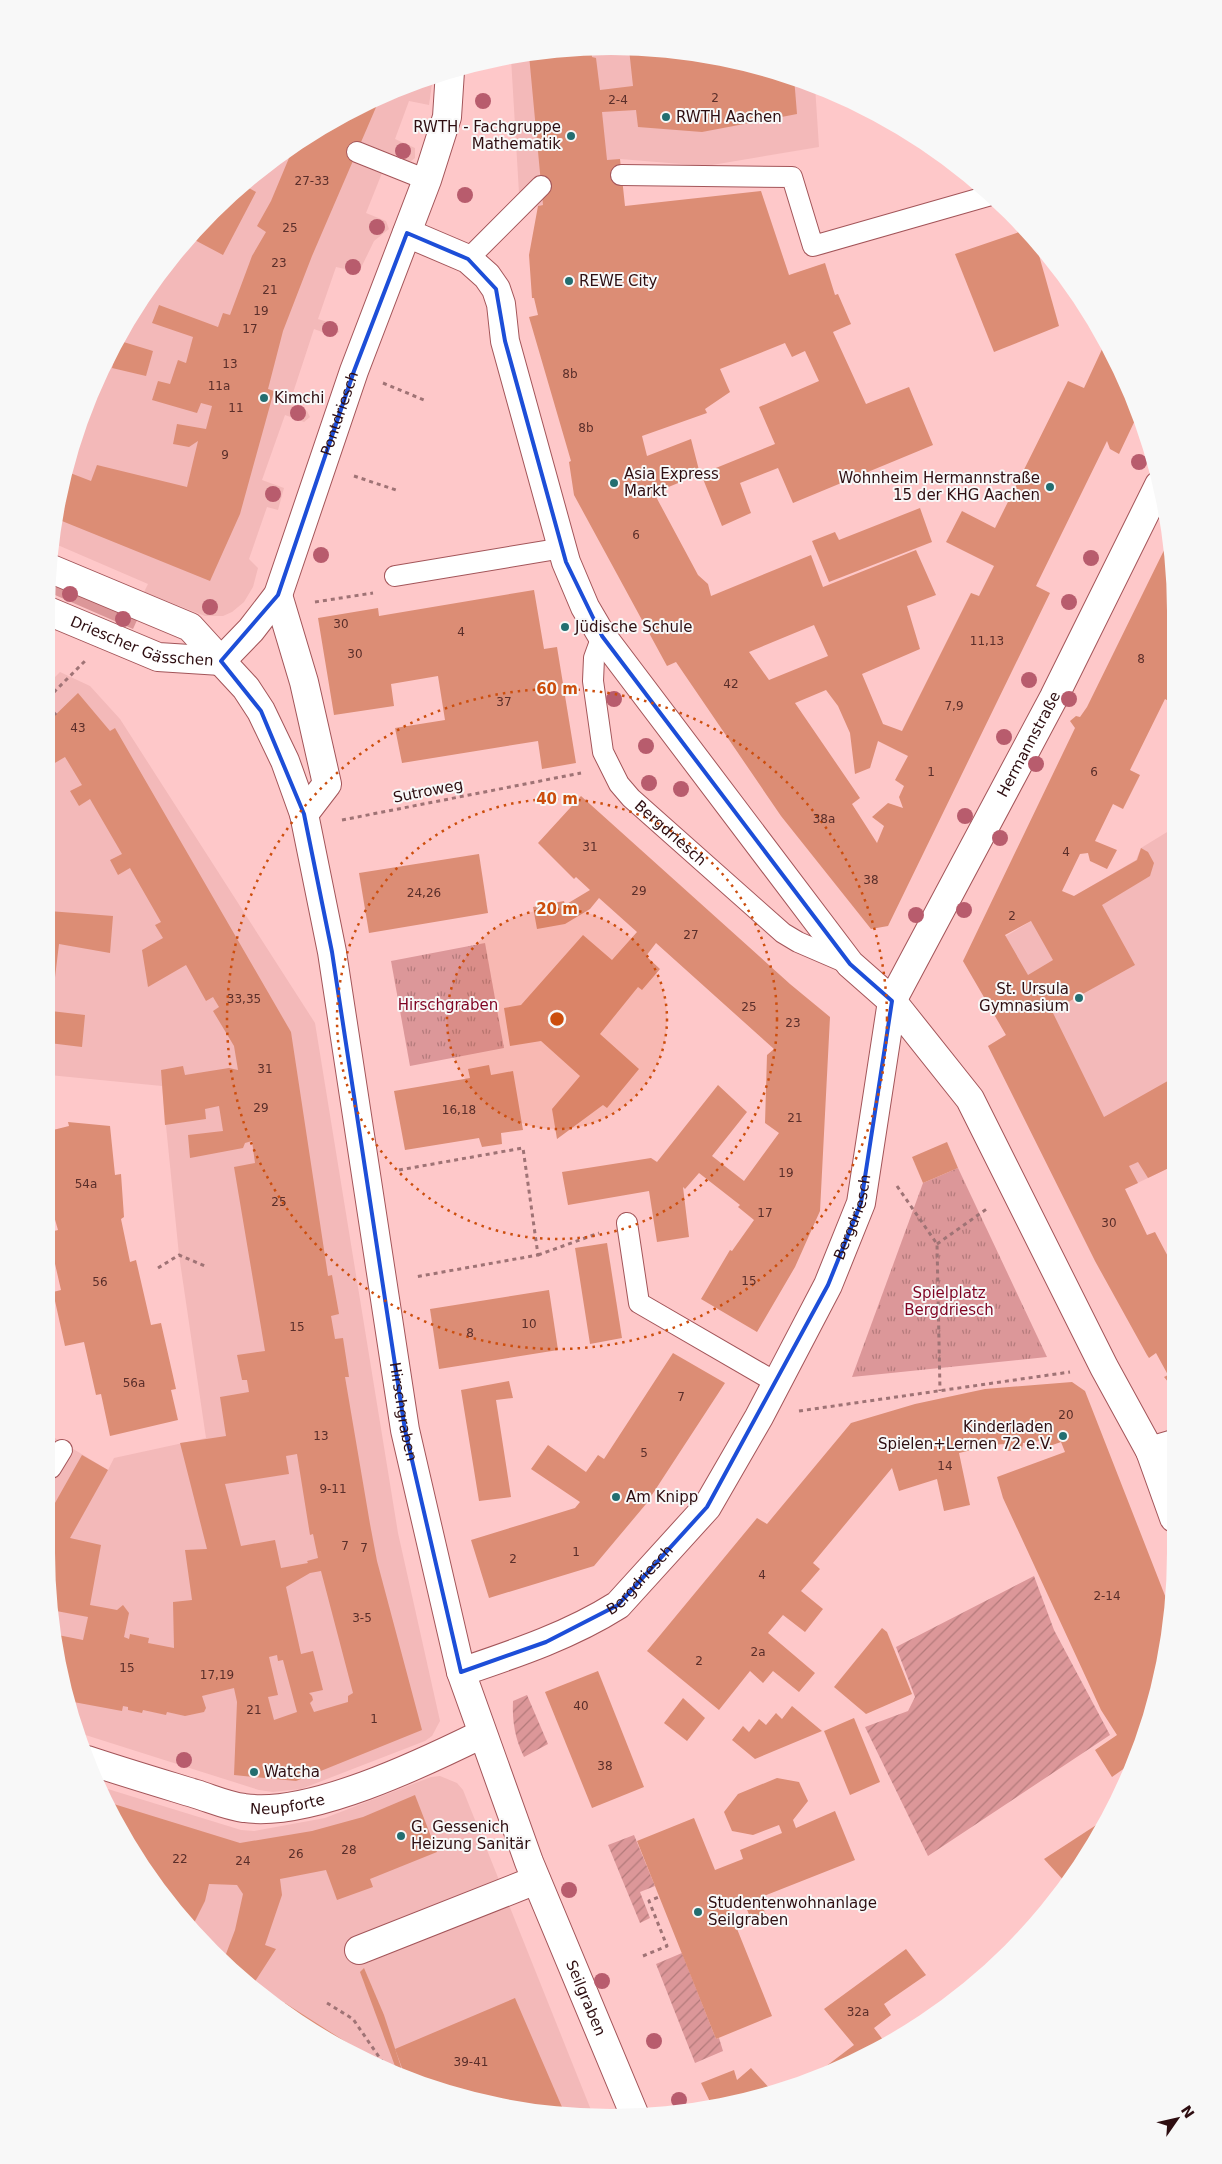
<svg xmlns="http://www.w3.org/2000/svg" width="1222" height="2164" font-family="'DejaVu Sans',sans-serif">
  <defs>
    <pattern id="park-tufts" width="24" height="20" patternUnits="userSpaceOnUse" patternTransform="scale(1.25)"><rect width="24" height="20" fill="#dc9799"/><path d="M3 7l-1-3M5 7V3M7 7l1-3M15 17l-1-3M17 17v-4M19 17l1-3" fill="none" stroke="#b37a7b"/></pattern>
    <pattern id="garden-furrows" width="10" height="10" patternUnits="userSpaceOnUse" patternTransform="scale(1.25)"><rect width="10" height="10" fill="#dc9799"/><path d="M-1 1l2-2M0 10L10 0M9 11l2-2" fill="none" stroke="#b37a7b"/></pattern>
  </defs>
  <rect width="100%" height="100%" fill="#fec8c9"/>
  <g fill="#f3b9b9">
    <path d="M574,47L685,51L793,76L815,86L819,147L706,166L620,159L543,205L520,210L511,58Z"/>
    <path d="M433,77L429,105L409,101L395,139L415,148V158L411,161H406L390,153L366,213L386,221L389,229L374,241L359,272L336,267L318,319L337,325L339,332L333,336L314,329L289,405L307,411L310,417L304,422L285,415L262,480L284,488L278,510L267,507L249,559L258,568L253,587L244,602L232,612L223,616H205L144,592L148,584L53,543L66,465L122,328L187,238L267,163L361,104Z"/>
    <path d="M60,672L90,686L120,719L315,1023L398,1533L440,1721L432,1736L425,1741L301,1789L273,1792L259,1790L76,1732L51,1627L50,1435L108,1470L114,1458L206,1438L179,1255L162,1086L49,1075L48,684Z"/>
    <path d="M1172,829L1173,1166L1125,1189L1002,1072L988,1046L1006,1035L963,961L1136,860L1141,848Z"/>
    <path d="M440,1776L457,1783L463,1790L593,2115L538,2113L465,2098L361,2060L297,2022L212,1953L163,1897L105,1803L98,1786L241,1830L254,1831L325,1818L431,1777Z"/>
  </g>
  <path fill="#dc9799" d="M47,579L138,618L133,629L48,592Z"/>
  <g fill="url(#park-tufts)">
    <path d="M485,943L504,1048L410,1066L391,961Z"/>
    <path d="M958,1168L1047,1357L852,1377L923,1183Z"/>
  </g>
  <g fill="url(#garden-furrows)">
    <path d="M1034,1576L1054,1630L1110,1735L928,1856L865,1727L908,1711L915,1697L896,1647Z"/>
    <path d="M527,1695L548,1744L524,1757C515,1739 512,1721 513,1701Z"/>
    <path d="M634,1835L655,1886L640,1892L650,1918L640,1923L608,1845Z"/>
    <path d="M682,1953L716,2039L719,2038L723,2051L695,2063L656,1964Z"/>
  </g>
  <g fill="#dc8d75" fill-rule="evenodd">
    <path d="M574,47L591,48L592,57L596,58L600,90L633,86L629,49L685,51L694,53L695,61L715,58L794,77L797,114L702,132L638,127L636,110L602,112L607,160L620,159L625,206L761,191L789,275L825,263L835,295L838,294L851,324L833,332L866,404L909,387L933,445L793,503L778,468L740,483L751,513L722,526L701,474L775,444L759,407L819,381L805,351L792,357L785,343L720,369L730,392L705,409L707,413L642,436L647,456L691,439L700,474L654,493L698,575L708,584L711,596L811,555L823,587L916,550L936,595L907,606L920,649L862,674L883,724L902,731L971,593L979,596L994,566L946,542L962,511L995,528L1068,381L1084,388L1104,345L1138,414L1119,454L1110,449L1107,441L1036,586L1050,593L888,926L871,929L781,816L676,662L667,666L574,495L569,462L571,461L529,317L538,315L534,298H532L529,255L538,206L543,205L529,55ZM814,625L828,656L769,680L749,652ZM826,690L838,706L850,733L855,774L870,768L878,741L908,756L895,780L904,786L899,797L903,808L888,803L872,817L884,826L877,843L852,804L860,798L795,703Z"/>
    <path d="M380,98L312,256L283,331L268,389L274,391L240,514L210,581L57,519L65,471L91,481L97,465L187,487L198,441L189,447L173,444L177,424L206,429L212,406L201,403L197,413L152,400L158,381L170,384L178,360L186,363L193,337L152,323L159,305L218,327L223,313L230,315L252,256L266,232L257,226L271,201L294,146L361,104Z"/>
    <path d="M259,171L249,188L256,192L223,255L189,237Z"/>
    <path d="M1025,230L1035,241L1059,326L994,352L955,254Z"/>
    <path d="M117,340L153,351L146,376L112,368L114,360L110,358Z"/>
    <path d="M920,508L932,542L829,582L812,541L835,532L839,540Z"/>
    <path d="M1171,536L1172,703L1165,699L1130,770L1140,775L1123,809L1113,804L1095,841L1117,850L1107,869L1090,861L1088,853L1080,854L1062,891L1074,896L1137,860L1141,848L1148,852L1154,863L1150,876L1102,905L1135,965L1052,1011L1104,1117L1173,1078V1166L1148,1178L1138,1162L1129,1166L1138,1183L1125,1189L1147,1235L1155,1232L1173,1266L1174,1389L1164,1377L1168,1375L1156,1353L1149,1358L1147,1355L1095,1261L988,1046L1006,1035L963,961L1075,728L1070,721L1076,716L1080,717L1087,707ZM1031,921L1053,960L1028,975L1005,935Z"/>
    <path d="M534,590L544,649L557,647L576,763L542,769L538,741L402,763L395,728L445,720L438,676L391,684L394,706L334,715L318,618L378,608L379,616Z"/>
    <path d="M78,693L110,731L115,728L291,1032L328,1276L332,1275L339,1314L331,1316L335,1339L343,1338L349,1377H345L370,1524L377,1561L422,1730L296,1781L234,1775L237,1702L234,1688L202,1696L206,1708L204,1712L185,1716L167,1712L166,1715L143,1710L142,1713L128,1710V1707L123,1706L122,1711L68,1701L53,1634L83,1640L88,1617L51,1610V1510L82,1455L108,1470L70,1538L101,1545L90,1605L117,1610L123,1605L129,1613L124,1637L129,1639L130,1634L149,1638L148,1643L174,1648L173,1602L192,1600L185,1550L207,1549L180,1443L226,1436L220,1397L249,1392L247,1380H242L237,1355L265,1351L234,1167L255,1163L252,1141L245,1143L243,1148L190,1158L188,1135L223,1131L219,1106L205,1109L206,1119L165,1125L161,1070L183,1066L185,1075L229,1068L238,1070L234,1046L213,1011L219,1007L213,997L206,1001L186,965L148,987L142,950L163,938L155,925L161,922L130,868L118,875L110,860L122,854L90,799L79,806L70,791L82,785L65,757L48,767V722ZM297,1454L310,1535L313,1534L318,1558L307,1561L308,1563L281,1568L275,1540L241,1546L225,1484L289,1474L286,1456ZM321,1571L353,1693L348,1696V1702L314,1712L310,1703L313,1700L312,1696L309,1693L323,1690L313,1651L301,1654L286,1587L310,1573ZM277,1655L278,1661L283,1660L297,1712L274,1720L268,1697L278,1695L269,1657Z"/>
    <path d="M581,796L790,984L830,1017L820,1211L795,1267L757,1332L701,1299L730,1250L732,1251L754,1220L738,1207L740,1205L699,1173L685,1189L683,1187L689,1237L657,1242L649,1191L568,1205L562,1172L651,1158L657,1162L718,1085L747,1112L712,1156L744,1181L779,1133L765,1123L767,1055L774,1049L656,943L646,956L660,969L642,990L638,987L600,1034L639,1069L607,1108L603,1105L557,1139L552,1109L580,1076L541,1041L510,1046L504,1008L521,1005L583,935L612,960L637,932L599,898L590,909L565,924L537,929L533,907L564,901L565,905L590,890L576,877L574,879L538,843Z"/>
    <path d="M479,854L488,913L369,933L359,873Z"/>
    <path d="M49,911L113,916L110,953L59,944L51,1011L85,1015L82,1047L49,1043Z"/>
    <path d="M489,1065L491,1075L513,1071L523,1130L501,1133L502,1144L482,1147L479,1138L405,1150L394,1091L470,1078L468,1069Z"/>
    <path d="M68,1122L110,1126L115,1175L121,1174L124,1217L121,1219L130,1262L136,1260L151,1325L161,1323L176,1389L171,1390L178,1420L110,1436L101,1394L96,1395L84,1342L65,1346L53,1292L61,1290L50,1242V1232L58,1230L50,1202L49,1131L69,1126Z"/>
    <path d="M947,1142L958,1168L923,1183L912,1157Z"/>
    <path d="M607,1243L622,1338L590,1344L575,1248Z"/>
    <path d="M549,1290L558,1350L439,1369L430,1309Z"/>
    <path d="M673,1353L725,1383L646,1504L594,1566L489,1598L471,1540L575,1508L580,1502L531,1469L548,1445L586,1472L598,1455L604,1459Z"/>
    <path d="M509,1381L513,1398L496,1400L511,1497L479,1501L461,1390Z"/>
    <path d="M1072,1382L1085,1391L1171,1611L1156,1699L1129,1765L1112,1777L1095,1750L1117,1735L1101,1710L1003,1498L997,1477L1065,1452L1061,1442L1041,1449L1040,1441L1023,1443L1022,1450L1007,1451L1005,1444L992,1445L959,1453L970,1505L944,1511L937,1479L899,1491L892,1468L813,1563L820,1569L801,1591L823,1609L805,1632L783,1615L768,1633L815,1673L799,1692L773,1671L763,1683L750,1671L719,1710L647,1651L757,1518L767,1524L851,1423L915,1404L985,1389Z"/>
    <path d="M882,1628L887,1632L912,1694L866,1714L834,1687Z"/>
    <path d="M598,1671L644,1787L592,1808L545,1692Z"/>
    <path d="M683,1698L705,1718L687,1741L664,1723Z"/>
    <path d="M792,1706L822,1731L755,1759L732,1740L743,1726L749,1732L759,1719L766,1725L776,1713L782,1719Z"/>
    <path d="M854,1718L880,1782L850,1795L824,1731Z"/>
    <path d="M777,1778L799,1782L808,1801L793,1820L796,1828L835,1811L855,1860L759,1898L768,1920L754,1926L742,1898L727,1904L772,2016L716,2039L637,1841L694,1818L715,1870L743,1859L740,1850L782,1833L779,1825L753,1835L732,1831L724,1812L738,1794Z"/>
    <path d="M415,1795L437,1852L370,1879L373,1887L337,1900L326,1870L280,1879L282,1895L265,1945L276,1949L252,1986L223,1962L235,1930L243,1894L237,1885L209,1884L205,1901L191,1929L163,1897L104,1801L240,1843L312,1831L363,1817Z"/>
    <path d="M1107,1818L1100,1836L1066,1883L1044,1859Z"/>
    <path d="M906,1949L926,1975L884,2004L891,2015L874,2028L887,2045L825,2076L821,2070L854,2045L824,2009Z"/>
    <path d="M364,1968L384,2015L404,2076L398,2074L360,1972Z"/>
    <path d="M515,1998L565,2114L538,2113L465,2098L460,2097L456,2087L447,2092L405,2076L395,2049Z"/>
    <path d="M285,2003L371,2058L369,2062L297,2022L281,2009Z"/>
    <path d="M751,2068L772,2091L713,2108L701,2083L734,2070L737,2080Z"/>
  </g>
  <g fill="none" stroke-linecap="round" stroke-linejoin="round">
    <defs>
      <g id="service">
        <path d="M357,152L427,180"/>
        <path d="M621,175L792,177L813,246L988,196"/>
        <path d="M468,259L541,186"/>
        <path d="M395,576L563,548"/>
        <path id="s1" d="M602,636L594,658L593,681L603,752L619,784L631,798L783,933L798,942L849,964"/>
        <path d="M627,1223L639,1303L777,1383"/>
        <path d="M51,1468L62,1450"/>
      </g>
      <g id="minor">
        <path d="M407,233L468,259L487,276L496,289L501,304L505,341L566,562L585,607L602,636L850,964L892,1001L970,1099L1104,1367L1150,1451L1174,1518"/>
        <path d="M49,568L190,627L221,661"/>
        <path d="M1150,1451L1174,1444"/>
        <path id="s2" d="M461,1672C514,1654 569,1636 618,1605L707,1507L759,1417L828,1285L861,1203L892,1001L1054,697L1159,485"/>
        <path id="s3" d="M87,1760C123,1772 160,1783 196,1794C212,1799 228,1806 244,1808C309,1818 423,1763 482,1734"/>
        <path d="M359,1950L536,1880"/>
      </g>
      <g id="tertiary">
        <path d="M278,595L304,682L327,784L304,814"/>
        <path id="s4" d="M48,611L158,657L221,661"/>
        <path id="s5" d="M221,661L246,688L261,711L285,761L304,814L332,952L405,1430L461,1672L529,1862L635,2116"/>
        <path id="s6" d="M221,661L251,630L278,595L354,371L427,180L447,117L450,71"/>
      </g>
    </defs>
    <use href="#service" stroke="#a35559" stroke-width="22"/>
    <use href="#minor" stroke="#a35559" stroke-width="30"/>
    <use href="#tertiary" stroke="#a35559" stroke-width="30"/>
    <g stroke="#9f7375" stroke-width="3" stroke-dasharray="4 4" stroke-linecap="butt">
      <path d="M383,383L424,400"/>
      <path d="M354,476L396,490"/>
      <path d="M315,602L373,593"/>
      <path d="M48,698L85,661"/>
      <path d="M48,706L56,715"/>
      <path d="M342,820L581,773"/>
      <path d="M399,1170L523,1148L538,1255L415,1277"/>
      <path d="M897,1186L937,1244L940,1391"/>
      <path d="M937,1244L988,1208"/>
      <path d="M538,1255L599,1233"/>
      <path d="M158,1268L179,1255L205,1266"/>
      <path d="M799,1411L1070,1372"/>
      <path d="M643,1956L667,1946L649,1901L659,1897"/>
      <path d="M327,2003L353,2019L388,2070"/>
    </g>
    <use href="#service" stroke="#fff" stroke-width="20"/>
    <use href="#minor" stroke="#fff" stroke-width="28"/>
    <use href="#tertiary" stroke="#fff" stroke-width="28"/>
  </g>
  <g fill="#b85c6d">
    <circle cx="483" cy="101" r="8"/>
    <circle cx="403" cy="151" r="8"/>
    <circle cx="465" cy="195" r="8"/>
    <circle cx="377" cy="227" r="8"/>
    <circle cx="353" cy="267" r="8"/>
    <circle cx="330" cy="329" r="8"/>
    <circle cx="298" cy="413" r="8"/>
    <circle cx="1139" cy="462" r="8"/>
    <circle cx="273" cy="494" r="8"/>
    <circle cx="321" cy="555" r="8"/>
    <circle cx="1091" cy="558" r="8"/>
    <circle cx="70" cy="594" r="8"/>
    <circle cx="1069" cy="602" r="8"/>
    <circle cx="210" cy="607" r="8"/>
    <circle cx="123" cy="619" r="8"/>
    <circle cx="1029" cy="680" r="8"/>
    <circle cx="614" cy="699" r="8"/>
    <circle cx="1069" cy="699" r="8"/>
    <circle cx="1004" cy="737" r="8"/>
    <circle cx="646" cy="746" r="8"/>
    <circle cx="1036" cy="764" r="8"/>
    <circle cx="649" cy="783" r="8"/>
    <circle cx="681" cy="789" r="8"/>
    <circle cx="965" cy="816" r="8"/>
    <circle cx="1000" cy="838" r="8"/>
    <circle cx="964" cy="910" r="8"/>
    <circle cx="916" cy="915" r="8"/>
    <circle cx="184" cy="1760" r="8"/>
    <circle cx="569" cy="1890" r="8"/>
    <circle cx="602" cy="1981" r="8"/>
    <circle cx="654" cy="2041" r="8"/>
    <circle cx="679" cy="2100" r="8"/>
  </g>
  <path fill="none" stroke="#1d4ed8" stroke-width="4" stroke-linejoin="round" d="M407,233L468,259L496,289L505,341L566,562L602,636L850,964L892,1001L861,1203L828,1285L707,1507L618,1605L546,1642L461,1672L405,1430L332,952L304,814L261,711L221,661L278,595L354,371Z"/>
  <circle cx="557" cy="1019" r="110" fill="#cc4e0d" fill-opacity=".12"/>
  <g fill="none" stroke="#cc4e0d" stroke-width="2.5" stroke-dasharray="2.5 5">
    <circle cx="557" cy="1019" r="110"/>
    <circle cx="557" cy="1019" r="220"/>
    <circle cx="557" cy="1019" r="330"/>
  </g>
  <g fill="#236e70" stroke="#f8f8f8" stroke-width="2">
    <circle cx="666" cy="117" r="5"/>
    <circle cx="571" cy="136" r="5"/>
    <circle cx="569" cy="281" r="5"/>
    <circle cx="264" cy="398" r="5"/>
    <circle cx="614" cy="483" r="5"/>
    <circle cx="1050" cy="487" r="5"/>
    <circle cx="565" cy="627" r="5"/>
    <circle cx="1079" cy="998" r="5"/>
    <circle cx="1063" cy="1436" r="5"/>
    <circle cx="616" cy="1497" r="5"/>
    <circle cx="254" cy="1772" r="5"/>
    <circle cx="401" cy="1836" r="5"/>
    <circle cx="698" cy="1912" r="5"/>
  </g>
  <g text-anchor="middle" stroke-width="4" stroke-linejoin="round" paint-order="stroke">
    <g font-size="12" fill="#5a2e2a">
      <text x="715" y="102">2</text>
      <text x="618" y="104">2-4</text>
      <text x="312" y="185">27-33</text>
      <text x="290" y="232">25</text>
      <text x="279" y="267">23</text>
      <text x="270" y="294">21</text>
      <text x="261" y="315">19</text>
      <text x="250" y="333">17</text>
      <text x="230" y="368">13</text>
      <text x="570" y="378">8b</text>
      <text x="219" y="390">11a</text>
      <text x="236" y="412">11</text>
      <text x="586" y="432">8b</text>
      <text x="225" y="459">9</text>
      <text x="636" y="539">6</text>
      <text x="341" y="628">30</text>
      <text x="461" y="636">4</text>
      <text x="987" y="645">11,13</text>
      <text x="355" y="658">30</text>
      <text x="1141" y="663">8</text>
      <text x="731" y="688">42</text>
      <text x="504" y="706">37</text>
      <text x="954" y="710">7,9</text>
      <text x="78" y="732">43</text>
      <text x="931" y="776">1</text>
      <text x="1094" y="776">6</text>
      <text x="824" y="823">38a</text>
      <text x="590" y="851">31</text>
      <text x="1066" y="856">4</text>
      <text x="871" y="884">38</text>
      <text x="639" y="895">29</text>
      <text x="424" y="897">24,26</text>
      <text x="1012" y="920">2</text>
      <text x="691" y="939">27</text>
      <text x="244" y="1003">33,35</text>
      <text x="749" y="1011">25</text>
      <text x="793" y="1027">23</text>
      <text x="265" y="1073">31</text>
      <text x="261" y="1112">29</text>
      <text x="459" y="1114">16,18</text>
      <text x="795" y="1122">21</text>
      <text x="786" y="1177">19</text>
      <text x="86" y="1188">54a</text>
      <text x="279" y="1206">25</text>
      <text x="765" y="1217">17</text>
      <text x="1109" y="1227">30</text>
      <text x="749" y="1285">15</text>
      <text x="100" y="1286">56</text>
      <text x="529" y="1328">10</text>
      <text x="297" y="1331">15</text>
      <text x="470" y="1337">8</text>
      <text x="134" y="1387">56a</text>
      <text x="681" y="1401">7</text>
      <text x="1066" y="1419">20</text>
      <text x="321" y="1440">13</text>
      <text x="644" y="1457">5</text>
      <text x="945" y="1470">14</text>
      <text x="333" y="1493">9-11</text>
      <text x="345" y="1550">7</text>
      <text x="364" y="1552">7</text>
      <text x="576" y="1556">1</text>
      <text x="513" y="1563">2</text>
      <text x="762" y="1579">4</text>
      <text x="1107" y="1600">2-14</text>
      <text x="362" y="1622">3-5</text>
      <text x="758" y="1656">2a</text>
      <text x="699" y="1665">2</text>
      <text x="127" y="1672">15</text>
      <text x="217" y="1679">17,19</text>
      <text x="581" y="1710">40</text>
      <text x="254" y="1714">21</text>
      <text x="374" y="1723">1</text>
      <text x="605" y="1770">38</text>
      <text x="349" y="1854">28</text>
      <text x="296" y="1858">26</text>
      <text x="180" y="1863">22</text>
      <text x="243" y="1865">24</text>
      <text x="858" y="2016">32a</text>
      <text x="471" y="2066">39-41</text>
    </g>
    <g font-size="15" fill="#2e0e11" stroke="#f8f8f8" text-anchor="start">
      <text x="676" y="122">RWTH Aachen</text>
      <text x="561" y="132" text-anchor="end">RWTH - Fachgruppe<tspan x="561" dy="17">Mathematik</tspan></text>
      <text x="579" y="286">REWE City</text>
      <text x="274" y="403">Kimchi</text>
      <text x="624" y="479">Asia Express<tspan x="624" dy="17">Markt</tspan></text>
      <text x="1040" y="483" text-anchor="end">Wohnheim Hermannstraße<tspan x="1040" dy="17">15 der KHG Aachen</tspan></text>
      <text x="575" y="632">Jüdische Schule</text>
      <text x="1069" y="994" text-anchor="end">St. Ursula<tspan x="1069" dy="17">Gymnasium</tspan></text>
      <text x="1053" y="1432" text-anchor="end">Kinderladen<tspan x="1053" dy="17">Spielen+Lernen 72 e.V.</tspan></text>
      <text x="626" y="1502">Am Knipp</text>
      <text x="264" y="1777">Watcha</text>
      <text x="411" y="1832">G. Gessenich<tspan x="411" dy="17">Heizung Sanitär</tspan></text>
      <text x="708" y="1908">Studentenwohnanlage<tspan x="708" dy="17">Seilgraben</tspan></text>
    </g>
    <g font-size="15" fill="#2e0e11" stroke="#f8f8f8">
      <text dy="5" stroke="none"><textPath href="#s6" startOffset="279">Pontdriesch</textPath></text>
      <text dy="5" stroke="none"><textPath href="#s4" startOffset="100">Driescher Gässchen</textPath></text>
      <text dy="5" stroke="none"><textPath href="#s2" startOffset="1140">Hermannstraße</textPath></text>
      <text transform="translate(428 791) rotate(-11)" y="5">Sutroweg</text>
      <text dy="5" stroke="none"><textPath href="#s1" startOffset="225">Bergdriesch</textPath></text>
      <text dy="5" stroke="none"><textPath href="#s2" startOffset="629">Bergdriesch</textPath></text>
      <text dy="5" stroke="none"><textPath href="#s5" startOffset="782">Hirschgraben</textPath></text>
      <text dy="5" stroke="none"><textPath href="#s2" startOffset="204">Bergdriesch</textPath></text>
      <text dy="5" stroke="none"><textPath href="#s3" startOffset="208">Neupforte</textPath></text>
      <text dy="5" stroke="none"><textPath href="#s5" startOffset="1398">Seilgraben</textPath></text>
    </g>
    <g font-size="15" fill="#7f0322" stroke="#f8f8f8">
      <text x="448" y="1010">Hirschgraben</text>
      <text x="949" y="1298">Spielplatz<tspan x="949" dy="17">Bergdriesch</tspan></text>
    </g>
  </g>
  <path d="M0 0H1222V2164H0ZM611 55H611A556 556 0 0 1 1167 611V1553A556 556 0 0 1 611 2109H611A556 556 0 0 1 55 1553V611A556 556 0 0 1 611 55Z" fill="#f8f8f8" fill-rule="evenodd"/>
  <circle cx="557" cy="1019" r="8" fill="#cc4e0d" stroke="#f8f8f8" stroke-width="2.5"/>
  <g font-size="15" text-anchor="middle" font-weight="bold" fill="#cc4e0d" stroke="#f8f8f8" stroke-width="4" stroke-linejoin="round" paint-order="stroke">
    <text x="557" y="694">60 m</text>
    <text x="557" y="804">40 m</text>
    <text x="557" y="914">20 m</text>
  </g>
  <g transform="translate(1177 2119) rotate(56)" stroke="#f8f8f8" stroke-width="4" paint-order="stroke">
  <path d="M0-4L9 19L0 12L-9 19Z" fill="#2e0e11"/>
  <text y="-8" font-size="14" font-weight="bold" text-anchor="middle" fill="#2e0e11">N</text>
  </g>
</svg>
